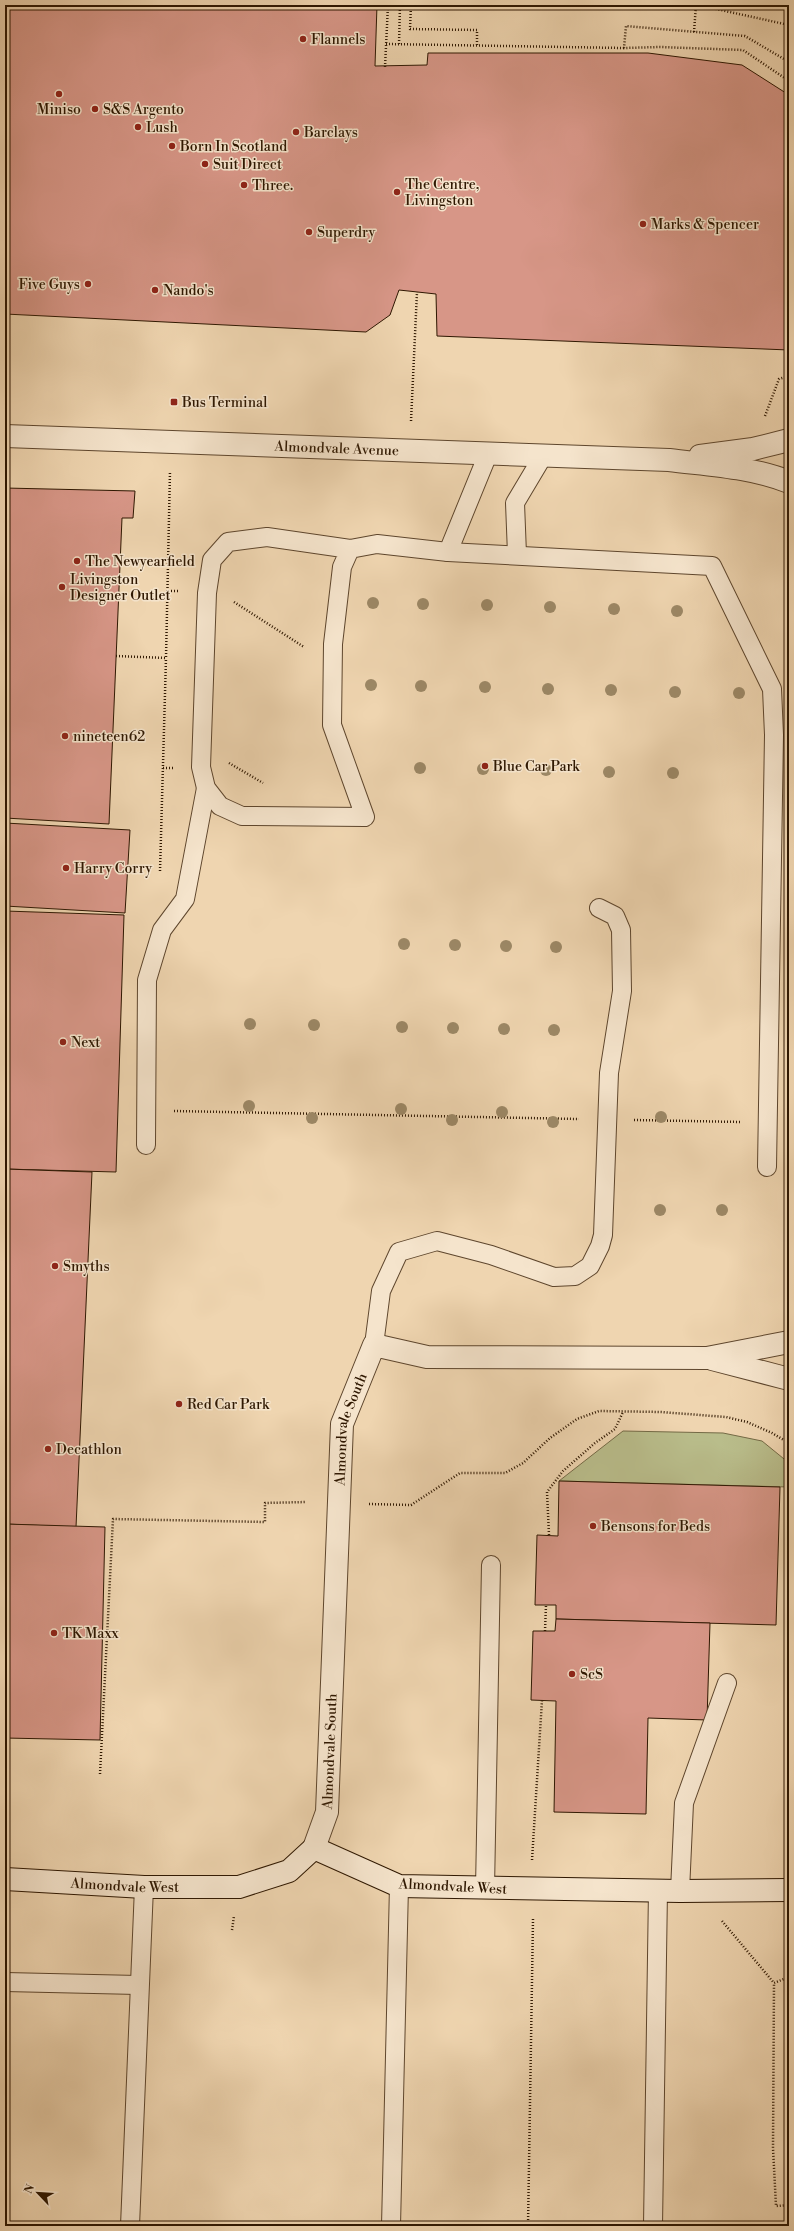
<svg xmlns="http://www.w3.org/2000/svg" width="794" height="2231" font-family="'Libre Bodoni',serif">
  <rect width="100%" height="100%" fill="#efd5b0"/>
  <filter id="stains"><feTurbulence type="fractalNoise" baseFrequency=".005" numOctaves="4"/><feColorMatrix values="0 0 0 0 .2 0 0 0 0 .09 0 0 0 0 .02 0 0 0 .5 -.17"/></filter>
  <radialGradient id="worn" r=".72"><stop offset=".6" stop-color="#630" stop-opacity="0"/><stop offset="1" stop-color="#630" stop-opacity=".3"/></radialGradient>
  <g fill="#b9bd8b" stroke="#746a46">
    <path d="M623,1431L723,1433L762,1441L789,1463V1487L559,1481Z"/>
    <path d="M789,1631V1866H785Z"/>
  </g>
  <g fill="#d79687" stroke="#2e1701">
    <path d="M5,5H377L375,66L427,65L428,53H648L742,65L789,95V350L437,336L436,294L399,290L390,315L366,332L5,314Z"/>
    <path d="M769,5H781L779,9Z"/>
    <path d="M5,488L135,491L133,518H122L109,824L5,818Z"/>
    <path d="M5,823L130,830L125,913L5,906Z"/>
    <path d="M5,911L124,915L116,1172L5,1169Z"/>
    <path d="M5,1169L92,1172L76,1527L5,1524Z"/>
    <path d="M559,1481L780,1487L776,1625L556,1619V1605H535L537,1535L558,1536Z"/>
    <path d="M5,1524L105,1527L100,1740L5,1738Z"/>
    <path d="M556,1619L710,1623L707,1720L648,1718L646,1814L554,1812L556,1701L531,1700L533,1631H555Z"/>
  </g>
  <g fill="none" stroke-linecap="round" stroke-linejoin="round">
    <defs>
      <g id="lane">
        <path d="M350,549L342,567L333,644L332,725L365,817L242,816L220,806L206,788L201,767L207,593L212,560L228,542L267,537L350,549L377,544L448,552L712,566L772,689L774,735L767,1167"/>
        <path d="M448,552L488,454"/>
        <path d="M517,554L515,503L543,456"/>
        <path d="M146,1145L147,980L162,930L185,899L206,788"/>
        <path d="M374,1345L381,1291L399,1252L437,1241L491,1255L554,1277L575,1276L590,1266L600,1246L603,1235L609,1073L622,991L621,930L615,916L599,908"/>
        <path d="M485,1889L491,1565"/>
        <path d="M680,1891L684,1803L727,1683"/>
        <path d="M5,1982L138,1985"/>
        <path d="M130,2226L144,1887"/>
        <path d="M391,2226L399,1886"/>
        <path d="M653,2226L658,1890"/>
      </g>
      <g id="street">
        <path id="s1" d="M5,436L669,460C708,465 752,467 789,482"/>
        <path d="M700,456L753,449L789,440"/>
        <path d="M712,1359L789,1379"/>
        <path id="s2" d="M314,1848L327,1812L342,1424L374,1345L427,1357L707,1358L789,1342"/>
      </g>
      <g id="secondary">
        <path id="s3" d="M5,1879L144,1887H239L289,1871L314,1848L399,1886L680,1891L789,1890"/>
      </g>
    </defs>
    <use href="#lane" stroke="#5e462d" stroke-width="20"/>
    <use href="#street" stroke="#5e462d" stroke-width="24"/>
    <use href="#secondary" stroke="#2e1701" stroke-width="24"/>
    <g stroke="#2e1701" stroke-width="2.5" stroke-dasharray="1 2" stroke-linecap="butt">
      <path d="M411,5L410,29L477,30V45"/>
      <path d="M698,5L789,25"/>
      <path d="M694,32L696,5"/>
      <path d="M386,44L624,48"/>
      <path d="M399,44L400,5"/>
      <path d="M789,62L745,36L626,26L624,48L660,47L743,50L789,81"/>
      <path d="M385,67L388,5"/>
      <path d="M765,416L779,379L789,376"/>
      <path d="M411,421L417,292"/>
      <path d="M168,591H179"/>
      <path d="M234,602L304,647"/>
      <path d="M116,656L166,658L170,471"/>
      <path d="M229,763L263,783"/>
      <path d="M163,768H174"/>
      <path d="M160,871L166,658"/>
      <path d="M174,1111L579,1119"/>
      <path d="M634,1120L741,1122"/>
      <path d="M369,1504L411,1505L460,1473H505L523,1463L550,1438L577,1419L599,1411L661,1412L726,1417L747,1422L772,1433L789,1443"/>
      <path d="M549,1535L547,1492L563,1471L595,1443L615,1429L623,1412"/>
      <path d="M545,1631L546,1605"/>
      <path d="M100,1774L113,1519L265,1522V1503L306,1502"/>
      <path d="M532,1860L542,1700"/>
      <path d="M722,1921L774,1983"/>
      <path d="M232,1930L234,1916"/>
      <path d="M789,1977L774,1983L773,2148L776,2206L789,2205"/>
      <path d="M528,2226L533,1919"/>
    </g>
    <use href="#lane" stroke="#f5e4cc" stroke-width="18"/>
    <use href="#street" stroke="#f5e4cc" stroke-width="22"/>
    <use href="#secondary" stroke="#f5e4cc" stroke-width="22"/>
  </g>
  <g fill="#9c8866">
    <circle cx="373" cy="603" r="6"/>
    <circle cx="423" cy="604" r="6"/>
    <circle cx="487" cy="605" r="6"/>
    <circle cx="550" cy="607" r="6"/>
    <circle cx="614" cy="609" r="6"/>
    <circle cx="677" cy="611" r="6"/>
    <circle cx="371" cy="685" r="6"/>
    <circle cx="421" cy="686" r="6"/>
    <circle cx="485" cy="687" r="6"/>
    <circle cx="548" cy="689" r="6"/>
    <circle cx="611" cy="690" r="6"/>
    <circle cx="675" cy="692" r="6"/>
    <circle cx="739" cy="693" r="6"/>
    <circle cx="420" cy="768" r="6"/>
    <circle cx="483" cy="769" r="6"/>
    <circle cx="546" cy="770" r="6"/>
    <circle cx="609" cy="772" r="6"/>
    <circle cx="673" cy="773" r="6"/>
    <circle cx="404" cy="944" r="6"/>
    <circle cx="455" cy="945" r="6"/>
    <circle cx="506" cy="946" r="6"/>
    <circle cx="556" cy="947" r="6"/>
    <circle cx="250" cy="1024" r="6"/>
    <circle cx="314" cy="1025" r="6"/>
    <circle cx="402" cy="1027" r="6"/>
    <circle cx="453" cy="1028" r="6"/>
    <circle cx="504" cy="1029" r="6"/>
    <circle cx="554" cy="1030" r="6"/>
    <circle cx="249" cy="1106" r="6"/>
    <circle cx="401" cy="1109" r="6"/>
    <circle cx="502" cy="1112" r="6"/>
    <circle cx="661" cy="1117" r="6"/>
    <circle cx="312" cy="1118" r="6"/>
    <circle cx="452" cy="1120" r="6"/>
    <circle cx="553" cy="1122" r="6"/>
    <circle cx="660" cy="1210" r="6"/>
    <circle cx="722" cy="1210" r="6"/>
  </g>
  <g fill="#8f2418" stroke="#f5e4cc" stroke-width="1.5">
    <circle cx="303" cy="39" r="4"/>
    <circle cx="59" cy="94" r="4"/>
    <circle cx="95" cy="109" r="4"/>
    <circle cx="138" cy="127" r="4"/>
    <circle cx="296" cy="132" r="4"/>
    <circle cx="172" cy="146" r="4"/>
    <circle cx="205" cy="164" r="4"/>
    <circle cx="244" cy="185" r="4"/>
    <circle cx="397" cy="192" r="4"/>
    <circle cx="643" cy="224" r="4"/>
    <circle cx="309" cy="232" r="4"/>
    <circle cx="88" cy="284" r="4"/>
    <circle cx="155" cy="290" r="4"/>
    <rect x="170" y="398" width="8" height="8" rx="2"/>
    <circle cx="77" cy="561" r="4"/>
    <circle cx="62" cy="587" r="4"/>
    <circle cx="65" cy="736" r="4"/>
    <circle cx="485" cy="766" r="4"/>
    <circle cx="66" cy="868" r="4"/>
    <circle cx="63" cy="1042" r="4"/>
    <circle cx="55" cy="1266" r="4"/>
    <circle cx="179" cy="1404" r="4"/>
    <circle cx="48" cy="1449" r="4"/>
    <circle cx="593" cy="1526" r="4"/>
    <circle cx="54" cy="1633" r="4"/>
    <circle cx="572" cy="1674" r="4"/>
  </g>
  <g text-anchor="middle" stroke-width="3" stroke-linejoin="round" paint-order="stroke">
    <g font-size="14" fill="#2e1701" stroke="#f5e4cc" text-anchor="start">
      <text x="311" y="44">Flannels</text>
      <text x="59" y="114" text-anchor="middle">Miniso</text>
      <text x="103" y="114">S&amp;S Argento</text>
      <text x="146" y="132">Lush</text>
      <text x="304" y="137">Barclays</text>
      <text x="180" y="151">Born In Scotland</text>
      <text x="213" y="169">Suit Direct</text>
      <text x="405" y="189">The Centre,<tspan x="405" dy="16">Livingston</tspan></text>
      <text x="252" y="190">Three.</text>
      <text x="651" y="229">Marks &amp; Spencer</text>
      <text x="317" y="237">Superdry</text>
      <text x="80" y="289" text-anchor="end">Five Guys</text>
      <text x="163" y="295">Nando's</text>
      <text x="182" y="407">Bus Terminal</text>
      <text x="85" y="566">The Newyearfield</text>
      <text x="70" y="584">Livingston<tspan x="70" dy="16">Designer Outlet</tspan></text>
      <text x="73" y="741">nineteen62</text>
      <text x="493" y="771">Blue Car Park</text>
      <text x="74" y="873">Harry Corry</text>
      <text x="71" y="1047">Next</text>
      <text x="63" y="1271">Smyths</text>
      <text x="187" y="1409">Red Car Park</text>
      <text x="56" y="1454">Decathlon</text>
      <text x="601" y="1531">Bensons for Beds</text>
      <text x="62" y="1638">TK Maxx</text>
      <text x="580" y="1679">ScS</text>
    </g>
    <g font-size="14" fill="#2e1701" stroke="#f5e4cc">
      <text dy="5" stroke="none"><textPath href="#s1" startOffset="332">Almondvale Avenue</textPath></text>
      <text dy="5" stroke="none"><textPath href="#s2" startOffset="423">Almondvale South</textPath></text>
      <text dy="5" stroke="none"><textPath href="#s2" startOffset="99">Almondvale South</textPath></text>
      <text dy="5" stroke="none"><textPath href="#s3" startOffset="120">Almondvale West</textPath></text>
      <text transform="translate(453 1886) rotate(3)" y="5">Almondvale West</text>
    </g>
  </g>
  <rect width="794" height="2231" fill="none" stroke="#efd5b0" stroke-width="20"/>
  <rect x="6" y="6" width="782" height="2219" fill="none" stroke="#2e1701" stroke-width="2"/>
  <rect x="10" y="10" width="774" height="2211" fill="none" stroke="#2e1701"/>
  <g transform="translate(38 2193) rotate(295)" stroke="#f5e4cc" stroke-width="3" paint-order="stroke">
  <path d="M0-3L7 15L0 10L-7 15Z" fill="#2e1701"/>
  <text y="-6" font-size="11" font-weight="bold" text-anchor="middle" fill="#2e1701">N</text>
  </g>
  <rect width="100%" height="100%" filter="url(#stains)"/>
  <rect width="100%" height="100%" fill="url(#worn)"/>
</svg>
